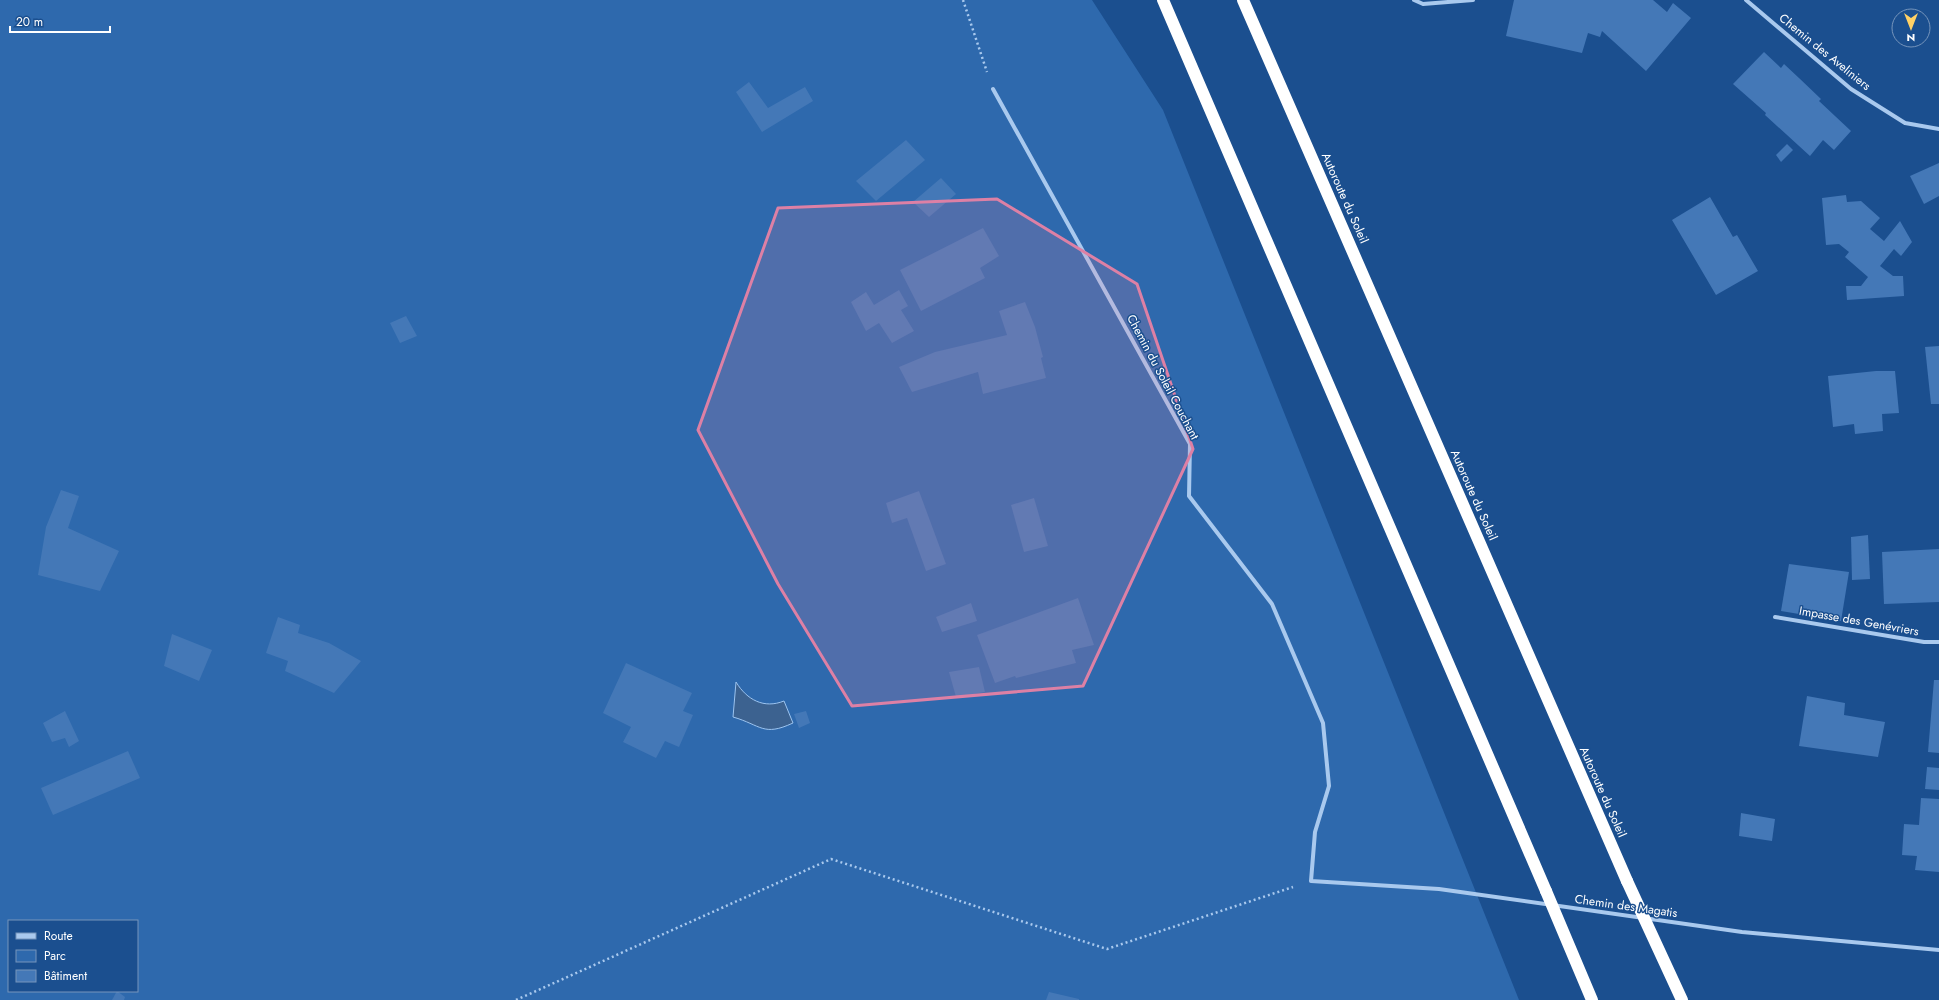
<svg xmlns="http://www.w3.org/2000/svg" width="1939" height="1000" font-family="Jost,sans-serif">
  <rect width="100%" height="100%" fill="#1b4f8f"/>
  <path fill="#2e69ad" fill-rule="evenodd" d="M0,0H1092L1163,110L1519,1000H0ZM9,921H137V991H9Z"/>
  <path fill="#3c6290" stroke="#9cc4f0" d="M736,682C747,700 764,709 784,701L793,723C763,737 761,725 733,717Z"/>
  <g fill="#4478b7">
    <path d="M1514,0H1653L1667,12L1673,3L1691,18L1646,71L1602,31L1600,37L1588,33L1582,53L1506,36Z"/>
    <path d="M1764,52L1781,68L1784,64L1799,78L1821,99L1819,101L1851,131L1834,150L1823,140L1810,156L1765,115L1766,113L1733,84Z"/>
    <path d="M749,82L768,108L805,87L813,101L762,132L736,92Z"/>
    <path d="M906,140L925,160L876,201L856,181Z"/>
    <path d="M1787,144L1793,150L1781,162L1776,155Z"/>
    <path d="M1939,163V196L1924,204L1910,176Z"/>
    <path d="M941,178L956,194L929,217L913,202Z"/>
    <path d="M1846,195L1847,202L1861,201L1880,218L1870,229L1884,241L1900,221L1912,242L1901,256L1894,249L1880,266L1893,276H1903L1904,296L1847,300L1846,286H1861L1868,277L1845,257L1849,252L1839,244L1826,245L1822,198Z"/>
    <path d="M1710,197L1733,237L1737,235L1758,271L1716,295L1672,220Z"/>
    <path d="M983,228L999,256L980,268L985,278L921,311L900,270Z"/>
    <path d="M899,290L908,306L901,310L914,331L892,343L879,323L866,331L851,302L866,292L874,305Z"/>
    <path d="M1025,302L1035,327L1043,357L1041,358L1046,378L983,394L978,372L912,392L899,367L935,352L1007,335L999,311Z"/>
    <path d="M406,316L417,336L400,343L390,323Z"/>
    <path d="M1939,346V404H1931L1925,347Z"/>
    <path d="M1876,371H1895L1899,413L1882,414L1883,431L1855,434L1854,424L1833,427L1828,376Z"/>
    <path d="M61,490L79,496L68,528L119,551L100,591L38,575L46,527Z"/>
    <path d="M919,491L946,564L926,571L907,518L892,523L886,503Z"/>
    <path d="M1034,498L1048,546L1024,552L1011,505Z"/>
    <path d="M1868,535L1870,579L1852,580L1851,537Z"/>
    <path d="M1939,549V602L1884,604L1882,552Z"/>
    <path d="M1789,564L1849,572L1841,621L1781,611Z"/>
    <path d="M1078,598L1094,645L1072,650L1076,663L1016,678L1015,676L995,683L977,635Z"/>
    <path d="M971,603L977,621L942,632L936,617Z"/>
    <path d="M278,617L300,625L298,633L329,643L361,661L334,693L285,671L288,661L266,653Z"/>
    <path d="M172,634L212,650L199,681L164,666Z"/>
    <path d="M626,663L692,693L683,711L693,715L679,747L665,741L656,758L623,742L631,727L603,713Z"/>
    <path d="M979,667L985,692L956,697L949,672Z"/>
    <path d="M1934,680H1939V753L1928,752Z"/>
    <path d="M1807,696L1845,703L1844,715L1885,722L1878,757L1799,746Z"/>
    <path d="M65,711L79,741L69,747L65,738L52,742L43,723Z"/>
    <path d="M806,711L810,723L799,728L794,714Z"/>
    <path d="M128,751L140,778L53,815L41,788Z"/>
    <path d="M1927,767L1939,768V790L1925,789Z"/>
    <path d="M1921,798L1939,799V872L1915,870L1917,856L1902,855L1904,824L1919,825Z"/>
    <path d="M1741,813L1775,819L1772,841L1739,836Z"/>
    <path d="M117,991L125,997L124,1000H112Z"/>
    <path d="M1049,992L1079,999V1000H1046Z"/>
  </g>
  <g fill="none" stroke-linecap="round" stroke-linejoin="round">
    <g stroke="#a9c9ee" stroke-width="2.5" stroke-dasharray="2 3" stroke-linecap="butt">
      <path d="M963,0L987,72"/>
      <path d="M516,1000L831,859L1107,949L1293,887"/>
    </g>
    <g stroke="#a9c9ee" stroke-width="4">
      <path d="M1414,0L1423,4L1473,0"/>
      <path d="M1746,0L1851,89L1905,123L1939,129"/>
      <path d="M993,89L1190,444L1189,496L1272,604L1323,723L1329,786L1315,832L1311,881L1439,889L1742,932L1939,950"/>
      <path d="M1775,617L1924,642H1939"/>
    </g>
    <g stroke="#fff" stroke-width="12">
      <path d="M1163,0L1546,891"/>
      <path d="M1243,0L1627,881"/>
    </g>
    <g stroke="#fff" stroke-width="12">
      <path d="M1627,881L1682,1000"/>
      <path d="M1546,891L1592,1000"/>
    </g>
  </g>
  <path fill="#dd80a5" fill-opacity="0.2" stroke="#dd80a5" stroke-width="3" stroke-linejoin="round" d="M997,199L1137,284L1193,449L1083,686L852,706L778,584L698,430L778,208Z"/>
  <g text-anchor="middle" stroke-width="3" stroke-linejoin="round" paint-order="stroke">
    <g font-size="12" fill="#fff" stroke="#1b4f8f">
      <text transform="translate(1825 52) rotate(39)" y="4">Chemin des Aveliniers</text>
      <text transform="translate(1345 198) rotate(66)" y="4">Autoroute du Soleil</text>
      <text transform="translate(1163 377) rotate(62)" y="4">Chemin du Soleil Couchant</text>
      <text transform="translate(1474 495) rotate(66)" y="4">Autoroute du Soleil</text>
      <text transform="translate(1859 621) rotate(10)" y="4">Impasse des Genévriers</text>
      <text transform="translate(1603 792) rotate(66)" y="4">Autoroute du Soleil</text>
      <text transform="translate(1626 906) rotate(8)" y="4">Chemin des Magatis</text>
    </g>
  </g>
  <rect x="8" y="920" width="130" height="72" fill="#1b4f8f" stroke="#7695bc"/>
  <rect x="16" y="933" width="20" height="6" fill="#a9c9ee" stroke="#7695bc"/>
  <text x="44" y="940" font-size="12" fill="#ffffff">Route</text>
  <rect x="16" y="950" width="20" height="12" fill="#2e69ad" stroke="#7695bc"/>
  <text x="44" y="960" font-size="12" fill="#ffffff">Parc</text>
  <rect x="16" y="970" width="20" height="12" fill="#4478b7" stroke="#7695bc"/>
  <text x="44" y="980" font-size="12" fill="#ffffff">Bâtiment</text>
  <g transform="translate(1911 28) rotate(180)"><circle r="19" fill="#1b4f8f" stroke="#7695bc"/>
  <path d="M0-3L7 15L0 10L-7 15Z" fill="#ffd166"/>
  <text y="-6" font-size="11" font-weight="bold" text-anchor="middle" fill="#ffffff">N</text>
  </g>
  <path d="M10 26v6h100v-6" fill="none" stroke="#ffffff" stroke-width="2"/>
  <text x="16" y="26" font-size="12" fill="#ffffff" stroke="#1b4f8f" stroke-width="3" paint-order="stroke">20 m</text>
</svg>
